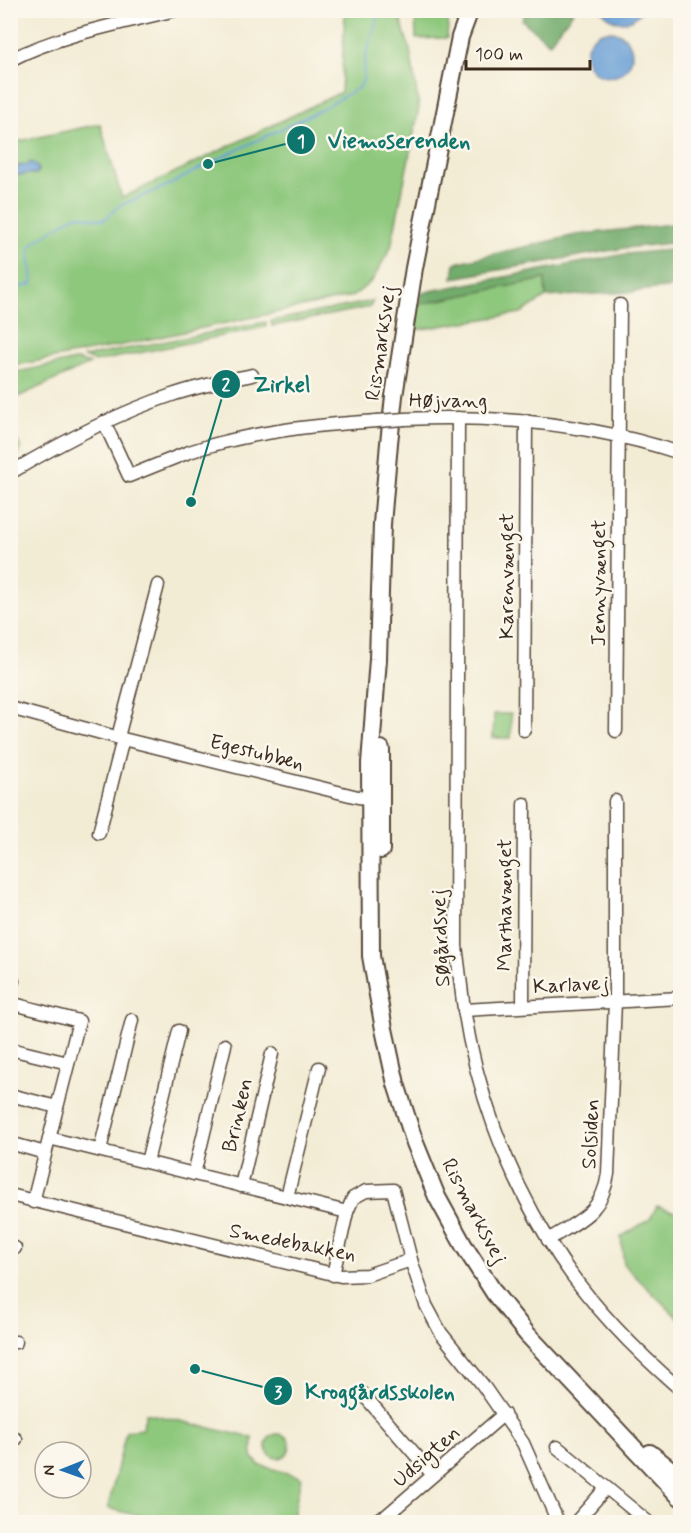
<svg xmlns="http://www.w3.org/2000/svg" width="691" height="1533" font-family="Mynerve,sans-serif">
  <rect width="100%" height="100%" fill="#fbf7ec"/>
  <filter id="ink" filterUnits="userSpaceOnUse"><feTurbulence type="fractalNoise" baseFrequency=".0167" numOctaves="2"/><feDisplacementMap in="SourceGraphic" scale="12" xChannelSelector="R" yChannelSelector="G"/><feConvolveMatrix kernelMatrix="1 2 1 2 8 2 1 2 1" color-interpolation-filters="sRGB"/></filter>
  <filter id="wash" filterUnits="userSpaceOnUse"><feTurbulence type="fractalNoise" baseFrequency=".008" numOctaves="4" result="noise"/><feDisplacementMap in="SourceGraphic" scale="24" xChannelSelector="R" yChannelSelector="G"/><feGaussianBlur stdDeviation="1.35" result="paint"/><feColorMatrix in="noise" values="0 0 0 0 0 0 0 0 0 0 0 0 0 0 0 0 0 1.4 0 .05"/><feComposite in="paint" operator="in"/></filter>
  <g filter="url(#wash)">
    <rect width="100%" height="100%" fill="#f3ecd5"/>
    <g fill="#8ec87d" stroke="#64794e" stroke-width="1.5">
      <path d="M345,11H398L410,50L419,108L391,247L372,281L353,296L118,346L11,366V175C20,176 28,173 36,174L39,171V169L26,165L12,166L10,143L100,124L122,198L341,92Z"/>
      <path d="M415,11H449L447,38L416,39Z"/>
      <path d="M545,278L546,297L521,313L415,330L419,304Z"/>
      <path d="M373,301L370,307L272,326L271,321Z"/>
      <path d="M266,322V327L95,362L84,357Z"/>
      <path d="M77,360L90,364L11,400V373Z"/>
      <path d="M11,435C24,444 22,455 11,464Z"/>
      <path d="M494,714H511V738H493Z"/>
      <path d="M657,1206L680,1213V1317L678,1318L624,1265L621,1237L650,1219Z"/>
      <path d="M146,1413L253,1438L252,1456L259,1465L301,1477L292,1522H161L108,1508L126,1431L142,1429Z"/>
      <circle cx="278" cy="1446" r="12"/>
    </g>
    <g fill="#72ac6c" stroke="#566b45" stroke-width="1.5">
      <path d="M526,11V10L574,11L549,43L522,20Z"/>
      <path d="M680,223V242L625,248L453,278L455,263L576,235Z"/>
      <path d="M680,249V286L631,292L546,297L545,279L419,304L421,294L430,291L626,254Z"/>
    </g>
    <g fill="#689ed5" stroke="#52647a" stroke-width="1.5">
      <path d="M602,11H641C631,26 613,25 602,11Z"/>
      <circle cx="609" cy="54" r="23"/>
      <path d="M32,162L39,169L36,174C28,173 20,176 11,175V164L15,167L26,165Z"/>
    </g>
    <g fill="none" stroke-linecap="round" stroke-linejoin="round">
      <path stroke="#689ed5" stroke-width="2" d="M10,286L17,288L32,284C35,270 24,258 33,243L73,217L79,215L104,220L119,206L169,185L208,164L316,112L360,87C366,77 363,69 365,58C369,42 377,27 379,10"/>
    </g>
  </g>
  <g filter="url(#ink)">
    <g fill="none" stroke-linecap="round" stroke-linejoin="round">
      <defs>
        <g id="minor">
          <path d="M10,60C61,34 120,24 175,10"/>
          <path d="M458,418L456,946C459,967 461,988 464,1009C476,1089 506,1170 548,1239C582,1296 630,1346 680,1389"/>
          <path d="M405,419C497,415 592,424 680,453"/>
          <path d="M104,422L129,476C149,468 169,460 189,452C249,432 314,425 377,421"/>
          <path d="M10,473C62,442 115,414 172,395C198,386 225,381 252,375"/>
          <path d="M10,708L123,739L358,797L377,799"/>
          <path d="M524,730L526,421"/>
          <path d="M616,731L620,305"/>
          <path d="M118,737L158,585"/>
          <path d="M99,833L123,739"/>
          <path d="M10,981H13"/>
          <path d="M14,1004L79,1021L33,1202"/>
          <path d="M523,1006L524,804"/>
          <path d="M464,1010L680,998"/>
          <path d="M10,1049L68,1063"/>
          <path d="M10,1095L57,1107"/>
          <path d="M49,1138L347,1212"/>
          <path d="M10,1143L45,1153"/>
          <path d="M100,1150L132,1020"/>
          <path d="M147,1162L179,1031"/>
          <path d="M194,1174L225,1045"/>
          <path d="M241,1186L272,1054"/>
          <path d="M10,1195L341,1276L367,1275L411,1260"/>
          <path d="M287,1197L319,1068"/>
          <path d="M548,1240C579,1220 602,1214 608,1174L615,1001V801"/>
          <path d="M10,1248H15"/>
          <path d="M333,1275L347,1212L353,1198L366,1191L393,1190L411,1260L426,1305L441,1333L482,1384L523,1443L558,1522"/>
          <path d="M10,1342H16"/>
          <path d="M362,1393L433,1475"/>
          <path d="M10,1439H16"/>
          <path d="M557,1447L648,1522"/>
          <path d="M370,1522L386,1516L504,1414"/>
          <path d="M576,1522L606,1488"/>
        </g>
        <g id="major">
          <path d="M470,10L460,37L414,268L394,396L389,443L382,524L378,659L370,763L371,956L384,1029L396,1084L415,1143L437,1197L464,1246L495,1294L527,1334L680,1497"/>
          <path d="M381,850V749"/>
          <path d="M650,1453L680,1477"/>
        </g>
      </defs>
      <use href="#minor" stroke="#574739" stroke-width="15"/>
      <use href="#major" stroke="#574739" stroke-width="20"/>
      <use href="#minor" stroke="#fff" stroke-width="12"/>
      <use href="#major" stroke="#fff" stroke-width="16"/>
      <defs>
        <path id="minor-bridge" d="M377,421L405,419"/>
      </defs>
      <use href="#minor-bridge" stroke="#574739" stroke-width="15" stroke-linecap="butt"/>
      <use href="#minor-bridge" stroke="#fff" stroke-width="12"/>
    </g>
  </g>
  <g text-anchor="middle" stroke-width="5" stroke-linejoin="round" paint-order="stroke">
    <g font-size="21" fill="#3b2a1e" stroke="#fbf7ec">
      <text transform="translate(380 343) rotate(-82)" y="7">Rismarksvej</text>
      <text x="448" y="407">Højvang</text>
      <text transform="translate(506 576) rotate(-90)" y="7">Karenvænget</text>
      <text transform="translate(598 583) rotate(-90)" y="7">Jennyvænget</text>
      <text transform="translate(257 752) rotate(14)" y="7">Egestubben</text>
      <text transform="translate(504 905) rotate(-90)" y="7">Marthavænget</text>
      <text transform="translate(440 938) rotate(-93)" y="7">Søgårdsvej</text>
      <text transform="translate(571 984) rotate(-3)" y="7">Karlavej</text>
      <text transform="translate(237 1115) rotate(-77)" y="7">Brinken</text>
      <text transform="translate(590 1134) rotate(-87)" y="7">Solsiden</text>
      <text transform="translate(475 1211) rotate(62)" y="7">Rismarksvej</text>
      <text transform="translate(293 1242) rotate(11)" y="7">Smedebakken</text>
      <text transform="translate(426 1456) rotate(-41)" y="7">Udsigten</text>
    </g>
  </g>
  <path fill="none" stroke="#0f766e" stroke-width="2" d="M208 164L301 140M191 502L226 384M195 1369L278 1391"/>
  <g fill="#0f766e" stroke="#fbf7ec" stroke-width="2">
    <circle cx="208" cy="164" r="6"/>
    <circle cx="191" cy="502" r="6"/>
    <circle cx="195" cy="1369" r="6"/>
    <circle cx="301" cy="140" r="15"/>
    <circle cx="226" cy="384" r="15"/>
    <circle cx="278" cy="1391" r="15"/>
  </g>
  <g font-size="18" text-anchor="middle" font-weight="bold" fill="#fff">
    <text x="301" y="147">1</text>
    <text x="226" y="390">2</text>
    <text x="278" y="1398">3</text>
  </g>
  <g font-size="22" text-anchor="middle" font-weight="bold" fill="#0f766e" stroke="#fbf7ec" stroke-width="5" stroke-linejoin="round" paint-order="stroke">
    <text x="399" y="148">Viemoserenden</text>
    <text x="282" y="392">Zirkel</text>
    <text x="380" y="1399">Kroggårdsskolen</text>
  </g>
  <rect width="691" height="1533" fill="none" stroke="#fbf7ec" stroke-width="36"/>
  <g transform="translate(63 1470) rotate(269)"><circle r="28" fill="#fbf7ec" stroke="#aea59a" stroke-width="1.5"/>
  <path d="M0-4.5L10 22L0 15L-10 22Z" fill="#1f6fb2"/>
  <text y="-9" font-size="16" font-weight="bold" text-anchor="middle" fill="#3b2a1e">N</text>
  </g>
  <path d="M466 60v9h124v-9" fill="none" stroke="#3b2a1e" stroke-width="3"/>
  <text x="475" y="60" font-size="18" fill="#3b2a1e" stroke="#fbf7ec" stroke-width="4.5" paint-order="stroke">100 m</text>
</svg>
